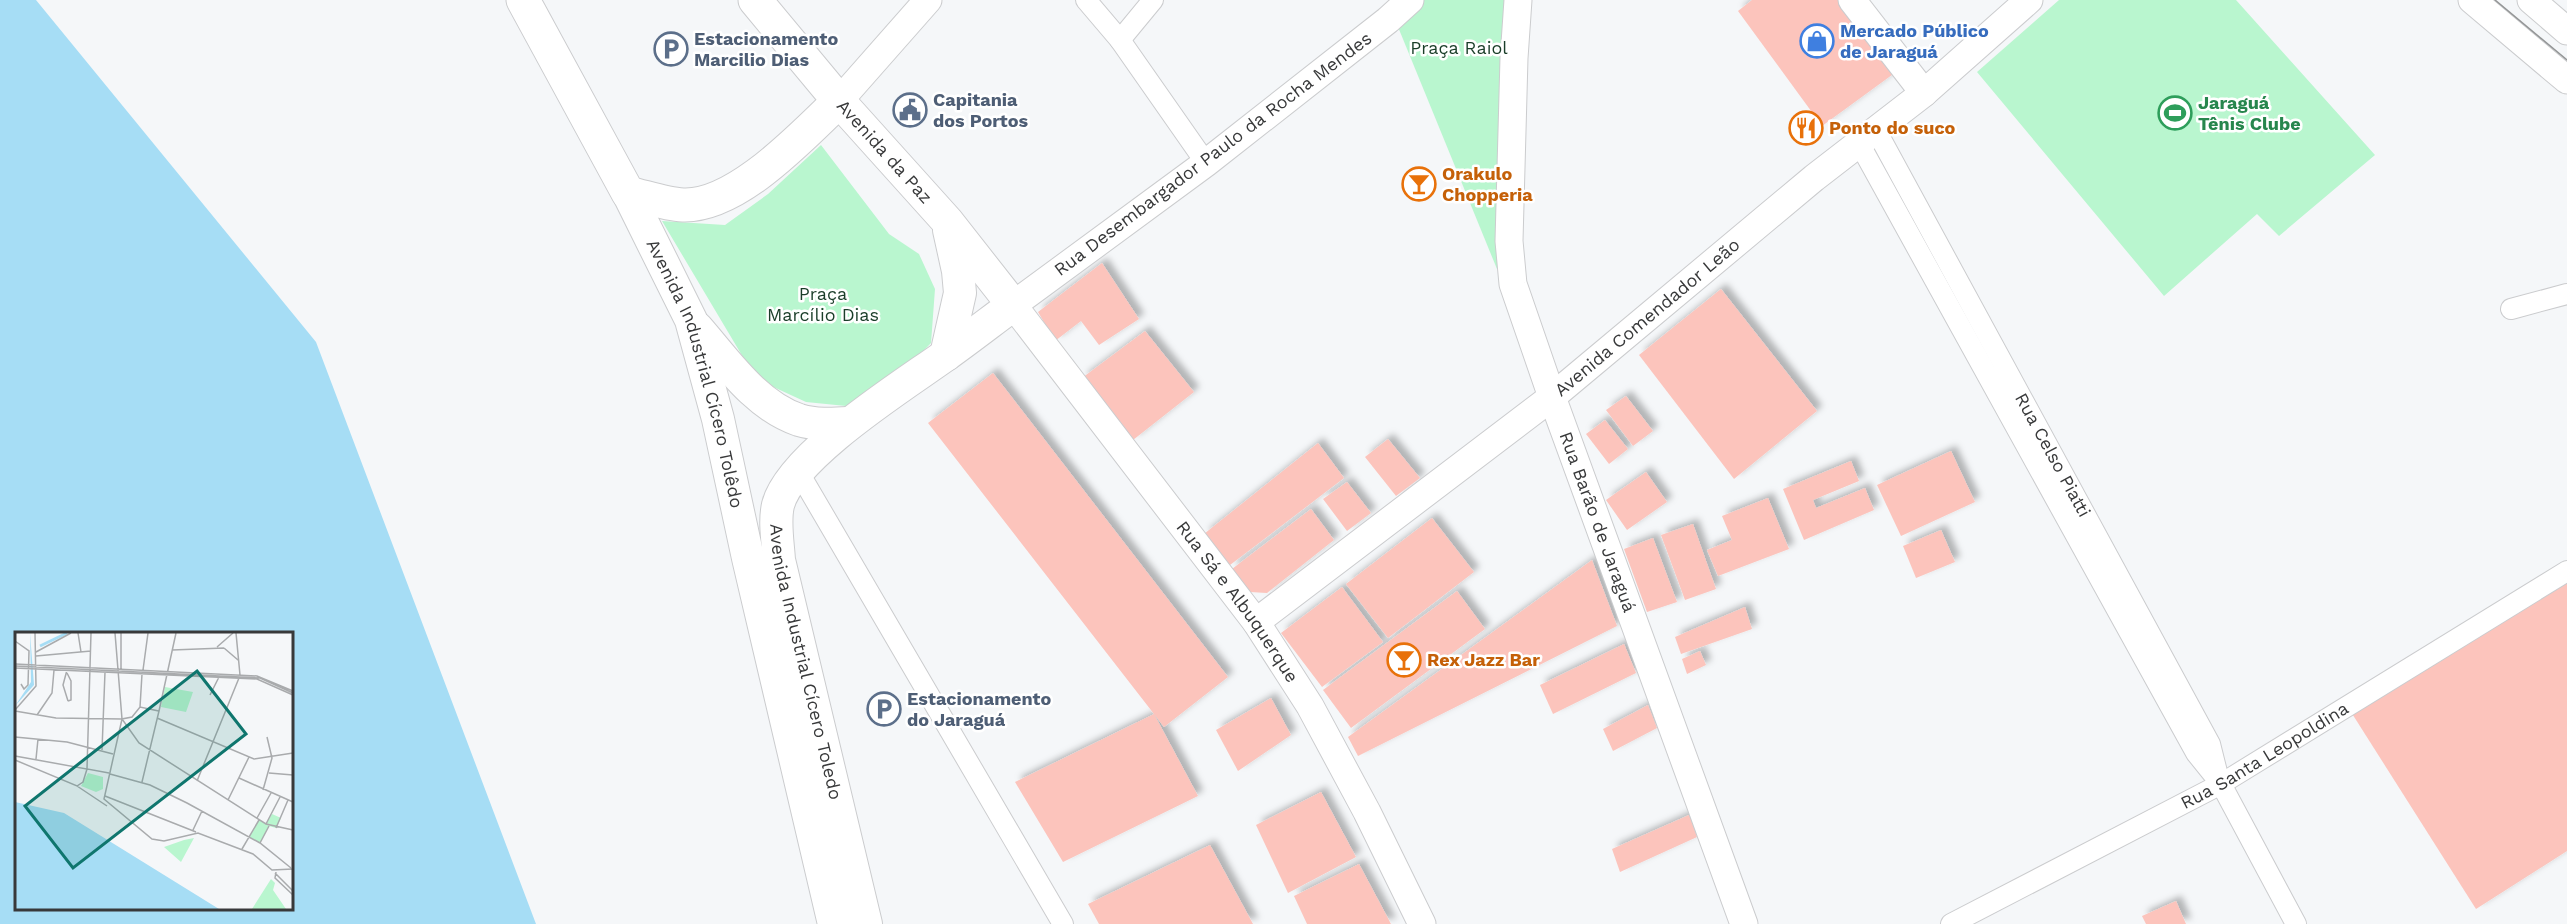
<svg xmlns="http://www.w3.org/2000/svg" width="2567" height="924" font-family="'Work Sans',sans-serif">
  <defs>
    <filter id="shadow"><feDropShadow dx="5.5" dy="-5.5" stdDeviation="3" flood-color="#0004"/></filter>
  </defs>
  <rect width="100%" height="100%" fill="#f5f7f9"/>
  <g fill="#b9f6cf">
    <path d="M1421,0H1510L1497,269L1396,22Z"/>
    <path d="M2059,0H2236L2375,155L2279,236L2257,214L2164,296L1977,72Z"/>
    <path d="M821,145L889,234L919,254L935,289L931,343L905,370L846,406L806,402L756,379L662,221L725,225L768,194Z"/>
  </g>
  <path fill="#a6ddf5" fill-rule="evenodd" d="M0,0H36L316,342L536,924H0ZM16,633H291V908H16Z"/>
  <g fill="#fcc4bc" filter="url(#shadow)">
    <path d="M1752,0H1843L1896,72L1822,126L1738,11Z"/>
    <path d="M1102,263L1139,319L1099,345L1081,321L1055,341L1038,312Z"/>
    <path d="M1721,289L1817,411L1734,479L1639,355Z"/>
    <path d="M1145,331L1194,392L1133,440L1082,378Z"/>
    <path d="M993,373L1228,677L1164,727L1154,714L1198,796L1063,862L1015,782L1154,714L928,423Z"/>
    <path d="M1626,396L1653,431L1633,446L1606,410Z"/>
    <path d="M1605,420L1628,449L1609,464L1586,434Z"/>
    <path d="M1388,439L1420,478L1396,496L1365,457Z"/>
    <path d="M1318,443L1344,478L1230,565L1204,534Z"/>
    <path d="M1951,451L1975,502L1901,536L1877,485Z"/>
    <path d="M1851,461L1859,481L1813,500L1816,508L1865,488L1874,510L1804,540L1783,489Z"/>
    <path d="M1646,472L1667,502L1627,530L1606,500Z"/>
    <path d="M1347,482L1371,513L1347,531L1323,499Z"/>
    <path d="M1768,498L1789,549L1718,576L1707,550L1732,540L1722,516Z"/>
    <path d="M1311,509L1334,540L1267,593L1250,592L1232,569Z"/>
    <path d="M1432,518L1474,572L1388,638L1346,584Z"/>
    <path d="M1693,524L1716,589L1685,600L1661,535Z"/>
    <path d="M1941,530L1955,562L1916,578L1903,546Z"/>
    <path d="M1653,538L1677,602L1647,612L1624,549Z"/>
    <path d="M1592,560L1617,626L1358,756L1348,737Z"/>
    <path d="M2567,577V851L2476,909L2351,712Z"/>
    <path d="M1342,587L1383,642L1322,687L1281,633Z"/>
    <path d="M1457,591L1485,629L1351,728L1323,690Z"/>
    <path d="M1745,607L1752,629L1681,654L1675,637Z"/>
    <path d="M1624,644L1636,673L1553,714L1540,685Z"/>
    <path d="M1700,651L1706,665L1687,674L1682,659Z"/>
    <path d="M1271,698L1291,735L1238,771L1216,730Z"/>
    <path d="M1648,705L1657,728L1613,751L1603,729Z"/>
    <path d="M1321,792L1356,857L1288,893L1256,825Z"/>
    <path d="M1689,815L1697,837L1620,872L1612,849Z"/>
    <path d="M1210,845L1253,924H1099L1088,904Z"/>
    <path d="M1359,864L1391,924H1307L1294,896Z"/>
    <path d="M2176,901L2186,924H2146L2142,916Z"/>
  </g>
  <g fill="none" stroke-linecap="round" stroke-linejoin="round">
    <defs>
      <g id="street">
        <path d="M1086,0L1120,40L1206,163"/>
        <path d="M1120,40L1153,0"/>
        <path id="s1" d="M1876,130L2210,744L2218,776"/>
        <path d="M1859,143L2196,753L2221,784L2296,924"/>
        <path d="M2511,309L2567,294"/>
        <path d="M798,471L1063,924"/>
        <path id="s2" d="M1951,924L2221,784L2567,571"/>
      </g>
      <g id="secondary">
        <path id="s3" d="M1410,0L1388,20L1206,163L1013,305L1256,622L1310,706L1367,812L1422,924"/>
        <path id="s4" d="M1518,0L1514,58L1509,241L1513,284L1552,397L1744,924"/>
        <path d="M1852,0L1924,93"/>
        <path d="M2472,0L2567,80"/>
        <path d="M2531,0L2567,31"/>
        <path d="M839,101L928,0"/>
        <path id="s5" d="M1256,622L1552,397L1814,178L1924,93L2029,0"/>
      </g>
      <g id="primary">
        <path id="s6" d="M839,101L947,221L1013,305C990,322 967,340 943,357C901,387 791,456 778,505C774,522 778,543 779,560L866,924"/>
        <path id="s7" d="M628,193L691,320L718,419L748,558L834,924"/>
        <path d="M697,328C726,361 755,405 799,420C815,425 832,424 849,423"/>
        <path d="M946,355L960,293L958,271L949,230"/>
      </g>
      <path id="highway" d="M523,0L628,193C646,197 665,204 683,205C737,207 802,136 839,101L755,0"/>
    </defs>
    <use href="#street" stroke="#cbccce" stroke-width="22"/>
    <use href="#secondary" stroke="#cbccce" stroke-width="29"/>
    <use href="#primary" stroke="#cbccce" stroke-width="34"/>
    <use href="#highway" stroke="#cbccce" stroke-width="35"/>
    <use href="#street" stroke="#fff" stroke-width="20"/>
    <use href="#secondary" stroke="#fff" stroke-width="27"/>
    <use href="#primary" stroke="#fff" stroke-width="32"/>
    <use href="#highway" stroke="#fff" stroke-width="33"/>
    <path stroke="#939596" stroke-width="1.5" d="M2495,0L2567,60"/>
  </g>
  <defs>
    <symbol id="shop-ring" viewBox="-11 -11 22 22"><circle r="9.5" fill="#fff" stroke="#3f7fe0" stroke-width="1.5"/><path d="M-5-2.5h2.3a2.7 3.5 0 0 1 5.4 0H5L5.5 6h-11ZM-1.5-2.5h3a1.5 2.3 0 0 0-3 0Z" fill="#3f7fe0"/></symbol>
    <symbol id="parking-ring" viewBox="-11 -11 22 22"><circle r="9.5" fill="#fff" stroke="#5c6f8a" stroke-width="1.5"/><path d="M-3.5-5.5H1a3.5 3.5 0 0 1 0 7H-1V5.5H-3.5ZM-1-3.4V-.6H.8a1.4 1.4 0 0 0 0-2.8Z" fill="#5c6f8a"/></symbol>
    <symbol id="civic-ring" viewBox="-11 -11 22 22"><circle r="9.5" fill="#fff" stroke="#5c6f8a" stroke-width="1.5"/><path d="M-.6-6.5H3V-4.5H.6V-3L4-1V1h2V6H-6V1h2V-1L-.6-3ZM-1.2 2.5V6h2.4V2.5Z" fill="#5c6f8a"/></symbol>
    <symbol id="stadium-ring" viewBox="-11 -11 22 22"><circle r="9.5" fill="#fff" stroke="#2e9e5b" stroke-width="1.5"/><path d="M0-5a6.5 5 0 1 0 0 10a6.5 5 0 1 0 0-10ZM-3.5-1.8h7v3.6h-7Z" fill="#2e9e5b"/></symbol>
    <symbol id="restaurant-ring" viewBox="-11 -11 22 22"><circle r="9.5" fill="#fff" stroke="#e8710a" stroke-width="1.5"/><path d="M-5-6h1v4h1v-4h1v4h1v-4h1v5L-1.5 .5V6h-2V.5L-5-1ZM5-6V6H3V1.5H1.5Q1.5-4 5-6Z" fill="#e8710a"/></symbol>
    <symbol id="bar-ring" viewBox="-11 -11 22 22"><circle r="9.5" fill="#fff" stroke="#e8710a" stroke-width="1.5"/><path d="M-6-5H6L.8 .8V4.5H3.5V6h-7V4.5H-.8V.8Z" fill="#e8710a"/></symbol>
  </defs>
  <g fill-rule="evenodd">
    <use href="#shop-ring" x="1798" y="22" width="38" height="38"/>
    <use href="#parking-ring" x="652" y="30" width="38" height="38"/>
    <use href="#civic-ring" x="891" y="91" width="38" height="38"/>
    <use href="#stadium-ring" x="2156" y="94" width="38" height="38"/>
    <use href="#restaurant-ring" x="1787" y="109" width="38" height="38"/>
    <use href="#bar-ring" x="1400" y="165" width="38" height="38"/>
    <use href="#bar-ring" x="1385" y="641" width="38" height="38"/>
    <use href="#parking-ring" x="865" y="690" width="38" height="38"/>
  </g>
  <g text-anchor="middle" stroke-width="5" stroke-linejoin="round" paint-order="stroke">
    <g font-size="18" font-weight="bold" fill="#366cbe" stroke="#fff" text-anchor="start">
      <text x="1840" y="37">Mercado Público<tspan x="1840" dy="21">de Jaraguá</tspan></text>
    </g>
    <g font-size="18" font-weight="bold" fill="#4e5e75" stroke="#fff" text-anchor="start">
      <text x="694" y="45">Estacionamento<tspan x="694" dy="21">Marcilio Dias</tspan></text>
      <text x="933" y="106">Capitania<tspan x="933" dy="21">dos Portos</tspan></text>
      <text x="907" y="705">Estacionamento<tspan x="907" dy="21">do Jaraguá</tspan></text>
    </g>
    <g font-size="18" fill="#1a3e29" stroke="#fff">
      <text x="1459" y="54">Praça Raiol</text>
      <text x="823" y="300">Praça<tspan x="823" dy="21">Marcílio Dias</tspan></text>
    </g>
    <g font-size="18" font-weight="bold" fill="#27864d" stroke="#fff" text-anchor="start">
      <text x="2198" y="109">Jaraguá<tspan x="2198" dy="21">Tênis Clube</tspan></text>
    </g>
    <g font-size="18" font-weight="bold" fill="#c56008" stroke="#fff" text-anchor="start">
      <text x="1829" y="134">Ponto do suco</text>
      <text x="1442" y="180">Orakulo<tspan x="1442" dy="21">Chopperia</tspan></text>
      <text x="1427" y="666">Rex Jazz Bar</text>
    </g>
    <g font-size="18" fill="#38393a" stroke="#fff">
      <text dy="6" stroke="none"><textPath href="#s6" startOffset="68">Avenida da Paz</textPath></text>
      <text transform="translate(1213 154) rotate(-37)" y="6">Rua Desembargador Paulo da Rocha Mendes</text>
      <text dy="6" stroke="none"><textPath href="#s5" startOffset="496">Avenida Comendador Leão</textPath></text>
      <text dy="6" stroke="none"><textPath href="#s7" startOffset="194">Avenida Industrial Cícero Tolêdo</textPath></text>
      <text dy="6" stroke="none"><textPath href="#s1" startOffset="370">Rua Celso Piatti</textPath></text>
      <text dy="6" stroke="none"><textPath href="#s4" startOffset="537">Rua Barão de Jaraguá</textPath></text>
      <text dy="6" stroke="none"><textPath href="#s3" startOffset="873">Rua Sá e Albuquerque</textPath></text>
      <text dy="6" stroke="none"><textPath href="#s6" startOffset="740">Avenida Industrial Cícero Toledo</textPath></text>
      <text dy="6" stroke="none"><textPath href="#s2" startOffset="356">Rua Santa Leopoldina</textPath></text>
    </g>
  </g>
  <g transform="translate(15 632)">
    <rect width="278" height="278" fill="#f5f7f9"/>
    <path d="M150,55L178,60L171,80L146,75ZM73,141L88,145V157L81,160L66,154ZM257,182L266,186L261,196L254,194L245,211L234,205L244,188L251,192ZM179,206L166,230L149,215L169,208ZM256,247L260,251L258,258L271,277H237Z" fill="#b9f6cf"/>
    <path d="M15,1L19,53L0,74L16,50ZM0,170L49,181L204,277H0Z" fill="#a6ddf5"/>
    <path fill="none" stroke="#a6ddf5" stroke-width="3" d="M25,14L52,1"/>
    <path fill="none" stroke="#a9abad" stroke-width="1.5" d="M63,1L66,20M76,1L72,137L94,141M100,1L107,87L124,111L251,192L278,198M106,1V38M161,1L144,79L125,75L117,85L107,87L89,167L137,207L149,209L183,201L238,222L257,238L278,237M221,1L225,43M0,9L14,19L13,53L9,57L6,52M202,15L218,1M209,16L223,28M157,18L209,16M21,20L56,1M21,24L76,19M0,32L242,44L278,59M0,34L245,46L278,61M0,36L242,47L278,63M52,38L48,53L53,69M128,38L133,1M52,41L56,49V68L53,69M195,63L204,45M125,75L127,42M0,78L21,54L20,1M0,79L41,86L107,87M22,83L37,61L39,38M142,86L239,127L278,121M0,105L52,110L98,122M87,118L90,40M0,124L72,137L68,150L62,154L0,128M21,127L23,107M254,141L278,143M95,142L135,153L172,171L245,211L276,236M224,146L278,170M182,149L224,46M127,150L144,79M62,154L92,174M248,158L257,126L252,105M90,164L181,200M213,168L234,125M242,186L256,161M251,192L265,165M261,196L273,168M178,198L187,179M245,211L254,194M227,217L244,188M261,240L260,246L278,263M260,241L278,259"/>
    <path fill="#0f766e" fill-opacity="0.15" stroke="#0f766e" stroke-width="3" d="M182,39L231,102L58,236L10,174Z"/>
    <rect width="278" height="278" fill="none" stroke="#38393a" stroke-width="3"/>
  </g>
</svg>
